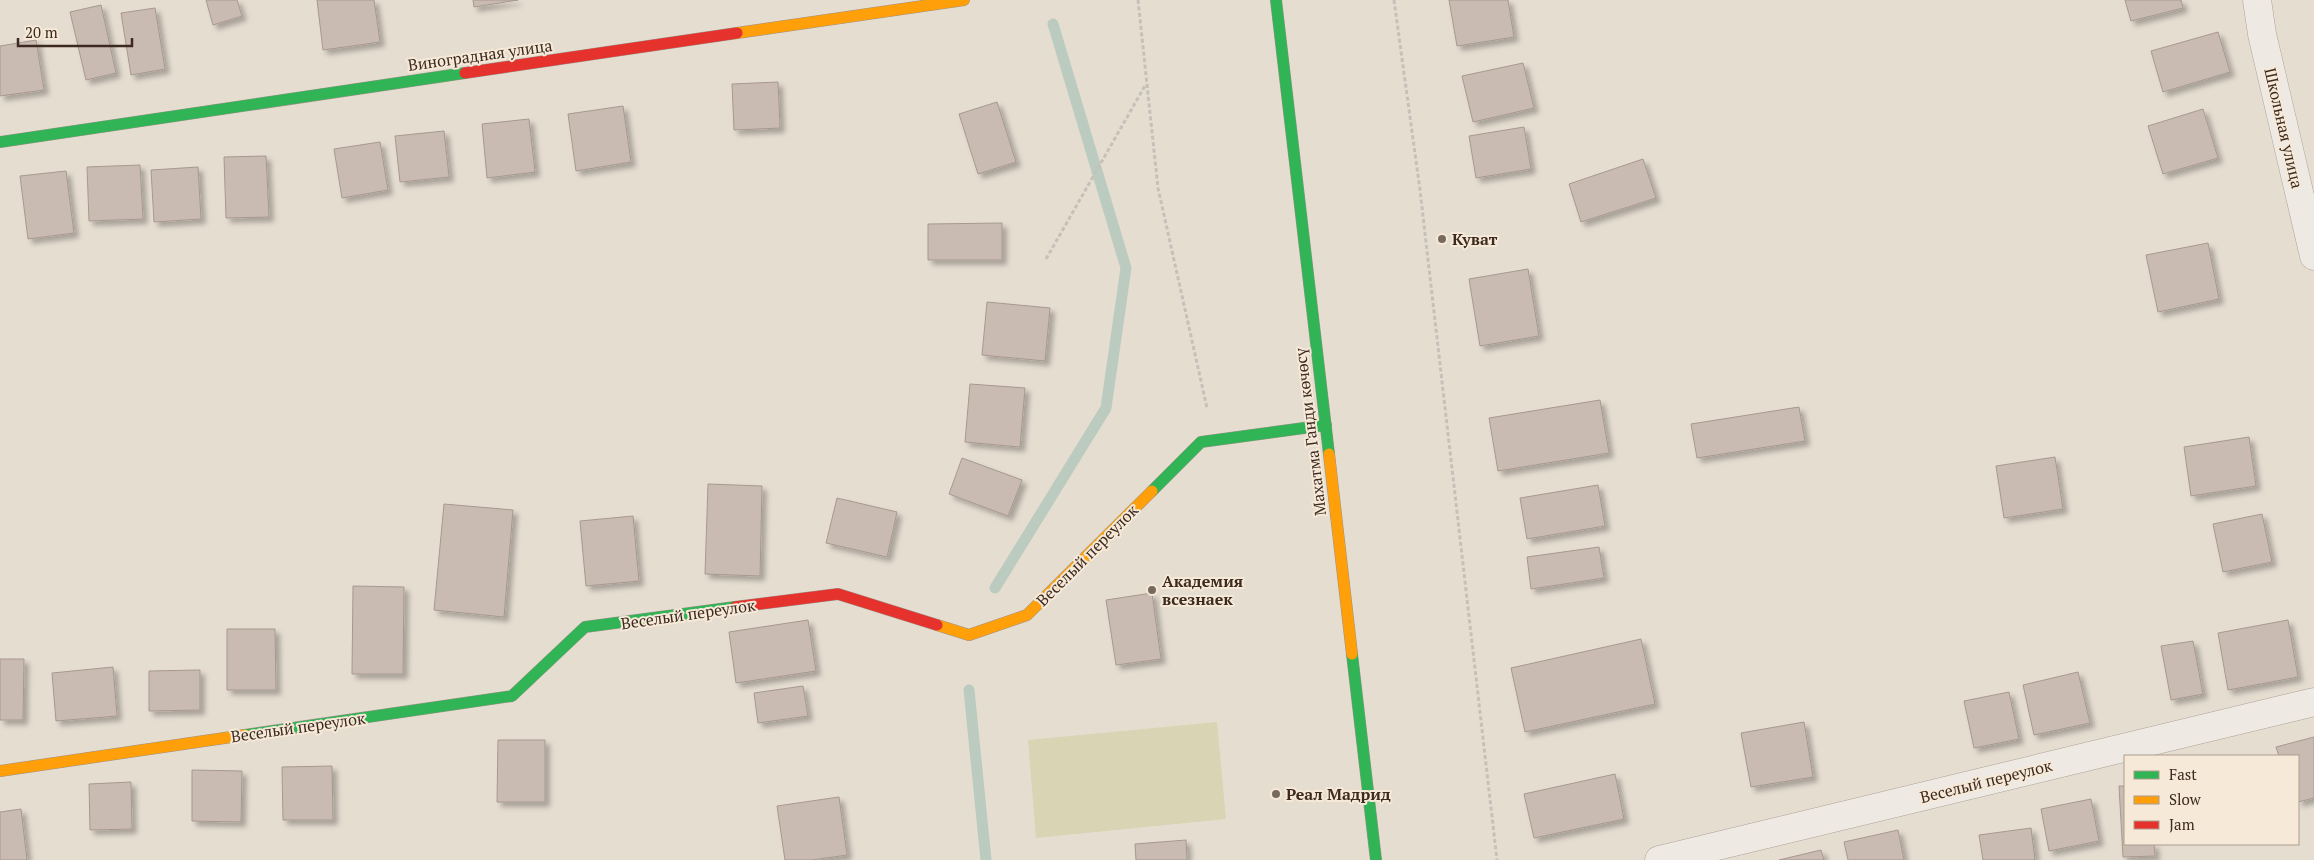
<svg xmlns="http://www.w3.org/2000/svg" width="2314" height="860" font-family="'PT Serif',serif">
  <defs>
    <filter id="shadow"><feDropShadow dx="4.5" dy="4.5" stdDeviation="2.5" flood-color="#0004"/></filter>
  </defs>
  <rect width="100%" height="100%" fill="#e6ddd1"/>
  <path fill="#d9d4b3" d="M1217,722L1226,819L1036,838L1028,740Z"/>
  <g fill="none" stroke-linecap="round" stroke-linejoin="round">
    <g stroke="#bbcbc0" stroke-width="11">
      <path d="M995,588L1106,408L1126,268L1053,24"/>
      <path d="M969,690L986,860"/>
    </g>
  </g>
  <g fill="#cabbb2" stroke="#a79890" filter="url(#shadow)">
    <path d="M206,0H237L242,16L213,25Z"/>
    <path d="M317,0H374L380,42L323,50Z"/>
    <path d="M473,0H518L474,7Z"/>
    <path d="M1449,0H1508L1514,37L1457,46Z"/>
    <path d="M2125,0H2181L2183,8L2131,21Z"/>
    <path d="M101,5L116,73L86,80L70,12Z"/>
    <path d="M155,8L165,69L131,75L121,13Z"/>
    <path d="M2218,32L2230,72L2163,92L2151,51Z"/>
    <path d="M36,40L44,90L0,96V46Z"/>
    <path d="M1523,63L1534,108L1473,122L1462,76Z"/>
    <path d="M778,82L780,128L734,130L732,84Z"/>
    <path d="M997,102L1016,162L978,174L959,114Z"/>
    <path d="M623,106L631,162L576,171L568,114Z"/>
    <path d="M2203,109L2218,158L2163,174L2148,126Z"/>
    <path d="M529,119L535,172L487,178L482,124Z"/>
    <path d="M1524,127L1531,169L1476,178L1469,136Z"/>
    <path d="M444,131L449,177L400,182L395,136Z"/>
    <path d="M380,142L388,190L342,198L334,149Z"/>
    <path d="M266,156L269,217L226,218L224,157Z"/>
    <path d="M1643,159L1656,198L1581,222L1569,184Z"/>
    <path d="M140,165L143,219L89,221L87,167Z"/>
    <path d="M198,167L201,219L154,222L151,170Z"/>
    <path d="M66,171L74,233L28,239L20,176Z"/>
    <path d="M1002,223V260H928V224Z"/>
    <path d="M2208,243L2219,299L2158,312L2146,255Z"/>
    <path d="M1528,269L1539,336L1480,346L1469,279Z"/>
    <path d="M987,302L1050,308L1045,361L982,355Z"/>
    <path d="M970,384L1025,388L1020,447L965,442Z"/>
    <path d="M1600,400L1609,453L1498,471L1489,418Z"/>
    <path d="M1799,407L1805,441L1697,458L1691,424Z"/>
    <path d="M2249,437L2256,486L2191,496L2184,447Z"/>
    <path d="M2055,457L2063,509L2004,518L1996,466Z"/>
    <path d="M962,458L1022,480L1008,516L949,494Z"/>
    <path d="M708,484L762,486L760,576L705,574Z"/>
    <path d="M1598,485L1605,526L1527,539L1520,498Z"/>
    <path d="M837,498L897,512L887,557L826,543Z"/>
    <path d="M444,504L513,510L504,617L434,610Z"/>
    <path d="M2262,514L2272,562L2223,572L2213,524Z"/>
    <path d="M633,516L639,581L586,586L580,521Z"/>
    <path d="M1599,547L1604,578L1531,589L1527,557Z"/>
    <path d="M353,586L404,587L403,674H352Z"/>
    <path d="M1152,593L1161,659L1116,665L1106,600Z"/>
    <path d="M808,620L816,671L736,683L729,632Z"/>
    <path d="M2288,620L2298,677L2228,690L2218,633Z"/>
    <path d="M227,629H275L276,690H227Z"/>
    <path d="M1641,639L1655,704L1525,732L1511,668Z"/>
    <path d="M2193,641L2203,694L2171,700L2161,646Z"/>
    <path d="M0,659H24L23,720H0Z"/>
    <path d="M113,667L117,716L56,721L52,673Z"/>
    <path d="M200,670V710L149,711V671Z"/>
    <path d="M2078,672L2090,723L2034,735L2023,685Z"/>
    <path d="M803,686L808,716L758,723L754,693Z"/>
    <path d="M2009,692L2019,739L1974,748L1964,701Z"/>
    <path d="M1804,722L1813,777L1751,787L1741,733Z"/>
    <path d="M2314,737V798L2298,802V756H2279L2276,747Z"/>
    <path d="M498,740H545V802H497Z"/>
    <path d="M332,766L333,820H283L282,767Z"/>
    <path d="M192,770L242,771L241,822L192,821Z"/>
    <path d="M1615,774L1624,819L1534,838L1524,794Z"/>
    <path d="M131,782L132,829L90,830L89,784Z"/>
    <path d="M2119,786H2125V844H2154L2155,856L2123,857Z"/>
    <path d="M839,797L847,855L812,860H785L777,806Z"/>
    <path d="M2091,799L2099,841L2049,851L2041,809Z"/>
    <path d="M21,809L27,860H0V812Z"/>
    <path d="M2031,828L2035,860H1983L1979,835Z"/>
    <path d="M1898,830L1904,860H1848L1844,842Z"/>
    <path d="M1186,840L1187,860H1136L1135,844Z"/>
    <path d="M1821,850L1824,860H1779Z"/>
  </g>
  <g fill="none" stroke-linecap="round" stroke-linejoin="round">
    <defs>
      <g id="street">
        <path d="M2257,0L2262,34L2314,256"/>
        <path d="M1659,860L2314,702"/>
      </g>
      <g id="fast">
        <path d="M1276,0L1329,454"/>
        <path d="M0,142L465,73"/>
        <path d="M1152,491L1201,442L1326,425"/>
        <path d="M1352,654L1376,860"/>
        <path d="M245,735L512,696L585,627L735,607"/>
      </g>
      <g id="slow">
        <path d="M737,33L964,0"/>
        <path d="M1329,454L1352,654"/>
        <path d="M937,625L969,635L1027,615L1152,491"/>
        <path d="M0,771L245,735"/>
      </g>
      <g id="jam">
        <path d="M465,73L737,33"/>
        <path d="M735,607L838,594L937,625"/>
      </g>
    </defs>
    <use href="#street" stroke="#aca299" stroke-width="29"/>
    <use href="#fast" stroke="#9c9289" stroke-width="12"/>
    <use href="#slow" stroke="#9c9289" stroke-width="12"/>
    <use href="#jam" stroke="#9c9289" stroke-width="12"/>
    <g stroke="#c7c0b9" stroke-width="3" stroke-dasharray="4 2.5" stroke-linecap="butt">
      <path d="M1138,0L1158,188L1207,408"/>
      <path d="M1394,0L1420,190L1497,860"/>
      <path d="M1046,259L1146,84"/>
    </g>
    <use href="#street" stroke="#eee9e2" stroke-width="28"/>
    <use href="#fast" stroke="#30b455" stroke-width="11"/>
    <use href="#slow" stroke="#ff9f0a" stroke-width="11"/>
    <use href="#jam" stroke="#e5322d" stroke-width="11"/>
  </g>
  <g fill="#78695e" stroke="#f6e9d8" stroke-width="2">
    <circle cx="1442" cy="239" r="5"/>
    <circle cx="1152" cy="590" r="5"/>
    <circle cx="1276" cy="794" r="5"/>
  </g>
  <g text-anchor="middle" stroke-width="4" stroke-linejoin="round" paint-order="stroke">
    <g font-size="16" fill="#3c2a20" stroke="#f6e9d8">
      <text transform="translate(480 55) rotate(-8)" y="6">Виноградная улица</text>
      <text transform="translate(2284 128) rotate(77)" y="6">Школьная улица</text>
      <text transform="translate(1310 432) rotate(-97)" y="6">Махатма Ганди көчөсү</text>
      <text transform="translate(1087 555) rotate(-45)" y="6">Веселый переулок</text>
      <text transform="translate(688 614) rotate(-8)" y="6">Веселый переулок</text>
      <text transform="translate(298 727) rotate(-8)" y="6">Веселый переулок</text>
      <text transform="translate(1986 781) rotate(-14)" y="6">Веселый переулок</text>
    </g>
    <g font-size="16" font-weight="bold" fill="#3c2a20" stroke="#f6e9d8" text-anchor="start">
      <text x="1452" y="245">Куват</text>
      <text x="1162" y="587">Академия<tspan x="1162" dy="18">всезнаек</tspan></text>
      <text x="1286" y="800">Реал Мадрид</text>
    </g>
  </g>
  <rect x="2124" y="755" width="175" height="90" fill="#f6e9d8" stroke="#ac9d8e"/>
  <rect x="2134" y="771" width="25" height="8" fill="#30b455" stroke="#ac9d8e"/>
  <text x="2169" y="780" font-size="15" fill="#3c2a20">Fast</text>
  <rect x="2134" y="796" width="25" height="8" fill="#ff9f0a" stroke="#ac9d8e"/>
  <text x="2169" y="805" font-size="15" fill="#3c2a20">Slow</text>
  <rect x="2134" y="821" width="25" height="8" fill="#e5322d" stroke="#ac9d8e"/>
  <text x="2169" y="830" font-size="15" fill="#3c2a20">Jam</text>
  <path d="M18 38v8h114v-8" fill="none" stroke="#3c2a20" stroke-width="2.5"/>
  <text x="25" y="38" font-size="15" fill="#3c2a20" stroke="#f6e9d8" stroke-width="4" paint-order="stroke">20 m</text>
</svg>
